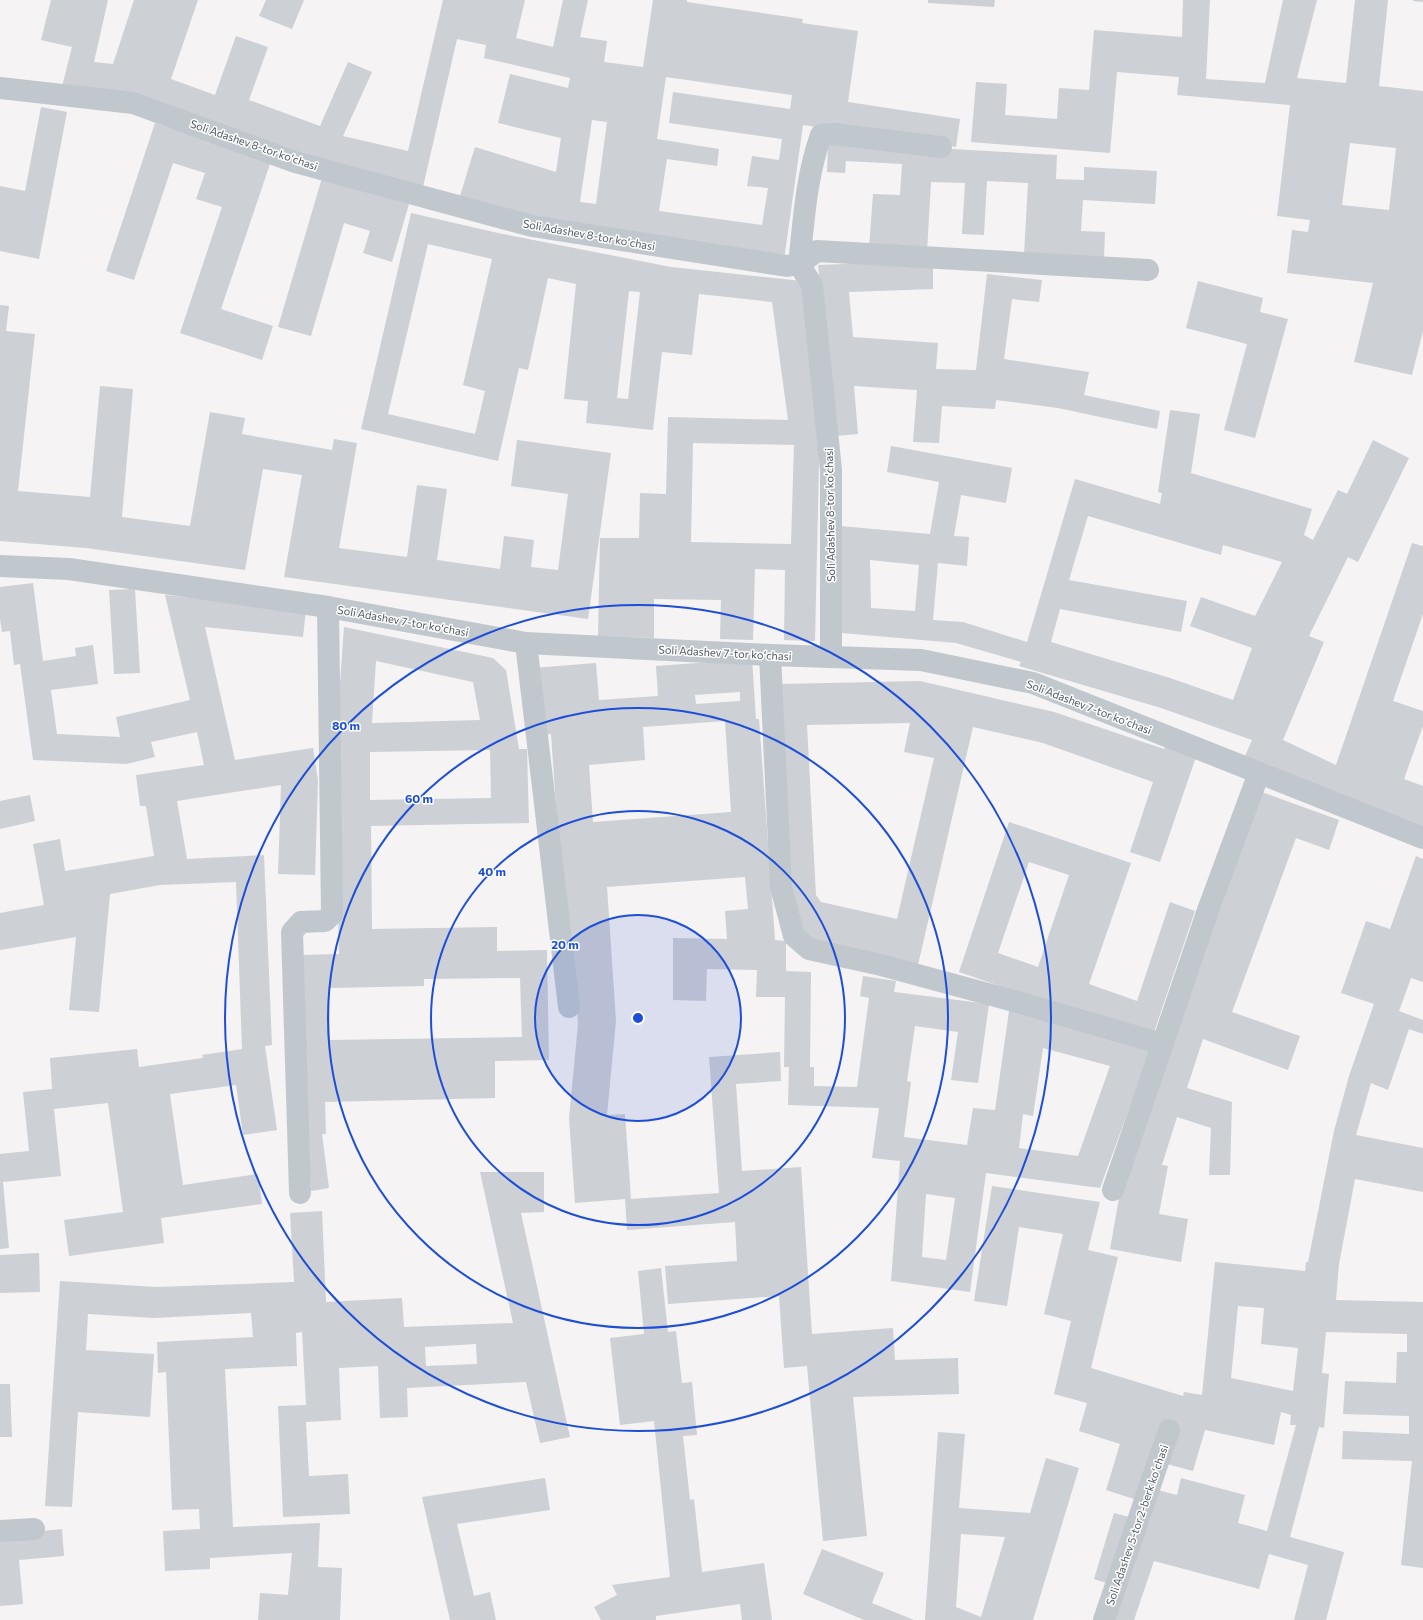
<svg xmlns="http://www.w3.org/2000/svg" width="1423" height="1620" font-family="Commissioner,sans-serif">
  <rect width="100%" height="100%" fill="#f5f3f3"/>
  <g fill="#cdd0d4" fill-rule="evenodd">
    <path d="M51,0H108L94,62L113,64L134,0H198L171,79L215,95L236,36L268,47L249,100L320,126L348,62L372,72L343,136L408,151L443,0H525L516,38L553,47L563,0H588L580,37L607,41L604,62L643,67L653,0H687V2L803,19L802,23L858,31L848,102L960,119L956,147L803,125L784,260L549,226L459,199L475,147L556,172L561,138L498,123L510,74L568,88L570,78L484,58L486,45L457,39L423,187L61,91L72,47L41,40ZM666,77L792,95L790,109L673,92L669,123L782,139L779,160L752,156L747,186L768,188L762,225L659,211L667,159L717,166L719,149L657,139ZM592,120L607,122L596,204L580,202Z"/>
    <path d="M266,0H304L292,29L259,16Z"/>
    <path d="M928,0H995L994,7L928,3Z"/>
    <path d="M1183,0H1210L1206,79L1265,83L1283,0H1317L1297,78L1346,83L1355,0H1388L1379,86L1423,91V331L1412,375L1354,362L1373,283L1287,273L1292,230L1308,232L1310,220L1277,216L1290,105L1177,95L1179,77L1117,72L1110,153L971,142L976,82L1007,84L1005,115L1057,119L1059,88L1089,90L1094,30L1182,37ZM1350,143L1396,148L1389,210L1342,205Z"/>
    <path d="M1413,0H1423V2L1413,1Z"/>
    <path d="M41,107L67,112L39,259L0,251V186L25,191Z"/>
    <path d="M155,123L271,161L221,309L273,326L262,360L180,333L222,207L196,199L205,173L173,163L134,280L106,271Z"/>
    <path d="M828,142L1057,155L1056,179L1084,180V167L1157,171L1155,204L1083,200L1081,231L1105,232L1104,259L1024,254L1028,183L987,181L984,235L962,234L965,183L931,182L927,252L869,248L873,194L900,195L902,164L846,161L845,173L827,172Z"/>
    <path d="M322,178L409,204L392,262L363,253L370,231L344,223L311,336L278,327Z"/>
    <path d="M411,213L498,233L671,267L802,281L820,420L815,641L784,640L785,570L755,569L753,640L720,639L721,600L654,599V638L598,636L600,538H639L640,493L666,494L668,417L788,420L772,302L699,294L692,355L662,352L653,430L586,423L588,401L564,399L576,284L548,278L528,370L519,368L498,461L361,429ZM428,244L492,259L463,385L485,391L475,434L388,414ZM629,291L640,292L628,399L617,398ZM693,443L794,445L791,544L691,542Z"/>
    <path d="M933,261V289L849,292L853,337L938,343L936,369L976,370L987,274L1042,280L1039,302L1012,299L1004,359L1089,372L1084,395L1160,411L1157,429L1058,408L996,400L995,409L942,406L939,443L913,442L917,390L854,386L858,434L835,436L818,265Z"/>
    <path d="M1198,281L1263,298L1260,312L1288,319L1255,438L1224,430L1247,344L1186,328Z"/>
    <path d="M0,305L9,306L6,331L35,334L18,491L90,497L100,386L133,389L122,517L190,526L210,412L245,418L242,434L332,450L334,439L357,443L339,548L407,557L417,485L447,489L437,560L500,569L504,536L534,540L531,567L558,570L568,494L511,486L517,440L611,453L588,619L284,577L302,475L263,469L245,570L86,548L0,541Z"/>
    <path d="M1170,410L1200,414L1191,473L1312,509L1304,535L1313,540L1338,490L1347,494L1373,440L1409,458L1358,562L1348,557L1309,636L1324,642L1283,740L1336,765L1412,543L1423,546V614L1393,701L1423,711V726L1404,779L1423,786V831L1245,756L1252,740L1161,708L1019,666L1021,662L956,643L842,633L840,526L930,534L939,482L887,472L891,446L1012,468L1006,503L961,495L954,536L969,537L967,566L938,563L933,620L963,622L1027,642L1075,479L1160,504L1162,493L1158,492ZM1088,516L1221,555L1223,545L1282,562L1255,616L1201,597L1190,626L1252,648L1233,700L1170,678L1051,642L1060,609L1181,632L1187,601L1069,580ZM870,560L919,565L915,611L871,608Z"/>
    <path d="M33,583L43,661L76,656L75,648L93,645L98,684L51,690L57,734L120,737L116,717L190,700L165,595L306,610L303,637L205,627L235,760L313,748L318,780L315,875L278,874L281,785L177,801L187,859L264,855L272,1045L265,1046L277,1130L243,1135L236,1085L170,1094L183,1185L258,1174L262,1204L161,1218L164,1243L69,1256L64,1220L123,1212L108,1103L54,1109L61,1176L3,1182L9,1248L0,1249V1154L29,1151L23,1092L52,1089L50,1058L137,1049L139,1067L203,1058L202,1055L242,1049L236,882L160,885L110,894L99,1012L69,1010L76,937L0,950V913L44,905L33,844L60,839L65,871L154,856L146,806H140L136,775L204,765L197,732L151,742L155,757L127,764L33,760L20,664L14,665L10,631L2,632L0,619V587Z"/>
    <path d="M135,589L140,673L114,674L109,590Z"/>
    <path d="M344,627L493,658L506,670L519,749H527L529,823L371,826L372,929L497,927V951L547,950L549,1060L495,1061V1098L325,1102L326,1134H322L329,1188L311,1191L298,955L339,954L335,753ZM376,661L473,682L480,720L372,723ZM490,750L491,798L370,800V752ZM520,978L522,1037L330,1040L329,988L424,986V979Z"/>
    <path d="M752,659L756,719H759L775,940L786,941V971L811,972L810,1067H814V1086L857,1087L869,998L860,996L863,976L896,981L894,992L989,1004L978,1083L951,1080L958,1032L915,1026L907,1081L911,1082L904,1137L967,1145L973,1108L995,1110L1010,1004L1152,1046L1100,1188L986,1173L970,1292L891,1281L900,1161L872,1158L879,1108L788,1105L789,1067H784L785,997H756L757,970L707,969L706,1001L673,1000V938L727,939L725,911L748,909L745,877L607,887L616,1021L607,1115L625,1114L631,1199L719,1193L709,1057L780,1052L781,1081L736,1084L742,1171L801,1167L812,1334L893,1328L895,1360L958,1358L959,1394L853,1397L867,1536L823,1541L807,1366L784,1368L779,1296L668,1304L665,1266L737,1261L735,1222L627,1230L625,1199L575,1203L569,1118L578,1024L572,935L565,936L551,734L537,735L533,668L596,663L599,700L658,696L656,666ZM740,692V701L696,704L695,695ZM725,721L731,812L593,822L589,765L645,760L643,727ZM1043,1048L1110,1066L1078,1156L1019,1148L1023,1114L1033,1116ZM926,1194L955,1198L946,1260L922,1257Z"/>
    <path d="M920,681L1054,712L1164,749L1166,744L1197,754L1160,862L1130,852L1153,782L1043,743L973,727L918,965L812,941L792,915L780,684ZM910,723L904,752L934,758L897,919L821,902L816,895L807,725Z"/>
    <path d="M1259,791L1339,820L1329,850L1296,838L1232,1012L1300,1036L1288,1070L1203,1039L1187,1088L1232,1102L1230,1175H1209L1211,1128L1177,1117L1162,1165L1168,1166L1159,1214L1188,1219L1181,1262L1110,1249L1126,1159Z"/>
    <path d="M30,795L35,821L0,829V801Z"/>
    <path d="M1009,822L1131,863L1089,984L1137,1001L1170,902L1195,911L1152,1038L959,972ZM1029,862L1069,875L1038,967L998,953Z"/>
    <path d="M1416,856L1423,859V982L1411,978L1399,1011L1423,1020V1034L1409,1029L1388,1090L1371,1083L1356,1135L1423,1148V1192L1355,1179L1339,1264L1336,1300L1423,1302V1568L1401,1565L1412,1461L1342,1459L1343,1431L1409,1434V1416L1343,1414L1345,1381L1396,1383L1397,1352H1407V1334L1326,1332L1322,1373L1329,1374L1324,1428L1319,1427L1290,1537L1344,1552L1326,1620H1294L1308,1565L1269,1554L1259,1589L1154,1561L1134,1620H1110L1154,1489L1177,1495L1181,1478L1245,1495L1238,1523L1267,1531L1296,1425H1290L1291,1415L1281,1412L1274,1445L1205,1430L1193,1471L1163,1463L1173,1429L1159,1425L1137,1500L1106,1490L1120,1444L1079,1431L1087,1403L1054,1394L1071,1321L1044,1314L1063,1234L1019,1227L1007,1306L974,1301L992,1186L1100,1202L1088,1250L1118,1257L1091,1368L1183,1396L1184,1392L1202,1395L1215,1262L1305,1271L1306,1262H1308L1334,1131L1349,1076L1374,1004L1341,993L1366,921L1390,929ZM1238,1306L1264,1308L1261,1344L1298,1348L1293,1391L1231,1378Z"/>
    <path d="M480,1172H544V1212L521,1213L570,1437L540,1443L526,1382L407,1388L408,1417L380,1418L378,1366L339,1368L341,1420L306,1422L309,1476L348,1474L350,1514L283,1517L278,1406L306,1405L302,1332L296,1333L297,1366L225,1369L233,1527L320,1523L318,1567L342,1568L340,1620H258L260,1593L288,1595L292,1553L210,1558V1569L165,1571L163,1531L200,1529L199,1509L172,1510L166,1372L158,1373L157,1342L253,1337L251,1313L154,1318L88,1314L86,1350L154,1354L150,1417L78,1412L72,1507L45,1506L60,1281L156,1287L294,1282L290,1213L322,1211L326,1302L402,1298L404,1327L513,1323ZM476,1344L477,1364L426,1366L425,1347Z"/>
    <path d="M39,1253L40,1292L0,1293V1255Z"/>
    <path d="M661,1268L668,1332L676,1331L682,1383L692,1382L697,1435L683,1436L690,1500L694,1499L702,1572L764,1563L772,1620H742L740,1604L656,1616V1620H601L594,1607L617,1595L612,1585L670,1577L654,1421L620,1425L610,1338L644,1334L638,1271Z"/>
    <path d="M0,1384H10L12,1437H0Z"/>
    <path d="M938,1432L965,1434L959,1508L1030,1513L1046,1458L1079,1468L1033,1620H925ZM961,1534L1005,1537L981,1617L956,1607Z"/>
    <path d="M545,1478L550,1510L457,1524L474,1596L490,1592L496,1620H450L422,1497Z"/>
    <path d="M1114,1513L1133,1518L1113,1585L1094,1579Z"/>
    <path d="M62,1529L64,1556L19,1560L23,1604L0,1606V1535Z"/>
    <path d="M822,1549L884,1573L872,1603L914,1620H864L803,1594Z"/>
  </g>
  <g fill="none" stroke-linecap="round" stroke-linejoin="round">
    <g stroke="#c0c8ce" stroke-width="22">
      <path d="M0,88L133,103L295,162L532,226L787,266L799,264L812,285L831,470V657"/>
      <path d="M799,264L817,251L1148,270"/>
      <path d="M799,264C804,220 806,177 821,135L834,134L941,147"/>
      <path d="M0,566L69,569L328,607L526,643L770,655L921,660L1033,683L1423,838"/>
      <path d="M526,643L569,1007"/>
      <path d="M770,655L781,887L794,936L809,949L877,964L1021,1003L1162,1044"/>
      <path d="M1113,1190L1208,910L1259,773"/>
      <path d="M300,1193L292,932L301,922L325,921L332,914L328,607"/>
      <path d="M0,1531L34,1529"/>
      <path d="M1104,1620L1169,1430"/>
    </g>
  </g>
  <circle cx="638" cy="1018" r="103" fill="#1d4ed8" fill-opacity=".12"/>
  <g fill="none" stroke="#1d4ed8" stroke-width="2">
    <circle cx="638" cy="1018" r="103"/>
    <circle cx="638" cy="1018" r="207"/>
    <circle cx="638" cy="1018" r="310"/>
    <circle cx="638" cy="1018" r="413"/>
  </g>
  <g text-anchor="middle" stroke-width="3" stroke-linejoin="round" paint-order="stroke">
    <g font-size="11" fill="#4c575f" stroke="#fff">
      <text transform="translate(254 145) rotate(19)" y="4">Soli Adashev 8-tor koʻchasi</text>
      <text transform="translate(589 235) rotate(10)" y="4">Soli Adashev 8-tor koʻchasi</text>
      <text transform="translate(830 515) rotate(-91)" y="4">Soli Adashev 8-tor koʻchasi</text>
      <text transform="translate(403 621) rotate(10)" y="4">Soli Adashev 7-tor koʻchasi</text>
      <text transform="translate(725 653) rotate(3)" y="4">Soli Adashev 7-tor koʻchasi</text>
      <text transform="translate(1089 707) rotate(21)" y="4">Soli Adashev 7-tor koʻchasi</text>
      <text transform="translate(1137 1525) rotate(-71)" y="4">Soli Adashev 5-tor 2-berk koʻchasi</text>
    </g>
  </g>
  <circle cx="638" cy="1018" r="6" fill="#1d4ed8" stroke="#fff" stroke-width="2"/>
  <g font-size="12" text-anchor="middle" font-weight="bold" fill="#1d4ed8" stroke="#fff" stroke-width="3" stroke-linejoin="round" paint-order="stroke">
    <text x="346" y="730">80 m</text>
    <text x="419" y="803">60 m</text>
    <text x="492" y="876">40 m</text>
    <text x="565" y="949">20 m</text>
  </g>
</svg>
